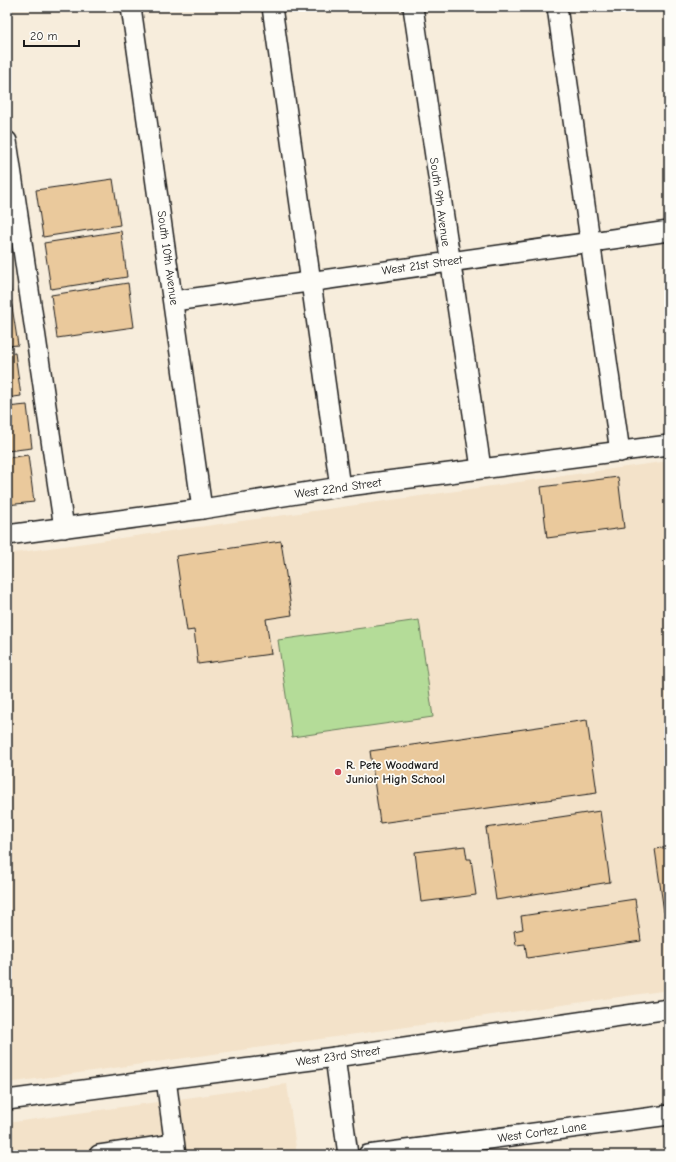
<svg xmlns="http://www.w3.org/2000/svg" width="676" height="1162" font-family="'Comic Neue',sans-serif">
  <rect width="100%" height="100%" fill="#f7eddc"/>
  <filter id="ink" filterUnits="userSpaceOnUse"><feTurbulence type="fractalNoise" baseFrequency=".025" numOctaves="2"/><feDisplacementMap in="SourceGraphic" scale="8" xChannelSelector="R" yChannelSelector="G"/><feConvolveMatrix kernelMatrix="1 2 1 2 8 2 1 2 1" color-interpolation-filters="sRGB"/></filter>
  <g filter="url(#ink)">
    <g fill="#f3e2c9">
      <path d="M669,461V990L7,1083V554Z"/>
      <path d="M287,1084L297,1155H7V1123Z"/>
    </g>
    <path fill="#b4dc98" stroke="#687c5a" d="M419,620L433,717L292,737L278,640Z"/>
    <g fill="#eac99c" stroke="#1c1c1c">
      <path d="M113,179L120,225L43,237L36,190Z"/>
      <path d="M121,231L127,277L51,289L44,243Z"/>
      <path d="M7,267L11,293H7Z"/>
      <path d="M128,283L134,327L57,338L51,295Z"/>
      <path d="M7,300H11L18,345L7,346Z"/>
      <path d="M15,353L21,396L7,398V354Z"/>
      <path d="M27,405L32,448L7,451V407Z"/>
      <path d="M28,455L34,502L7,505V458Z"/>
      <path d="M618,477L624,528L547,538L541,487Z"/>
      <path d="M281,541L292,615L266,619L271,654L198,664L194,630L187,631L176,556Z"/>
      <path d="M587,720L597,793L380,823L370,751Z"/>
      <path d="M600,811L610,882L496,900L486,828Z"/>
      <path d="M465,846L467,859H471L476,895L421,902L415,852Z"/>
      <path d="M669,847V911L664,912L655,849Z"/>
      <path d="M635,899L641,941L527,958L525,944L516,945L514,931L523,929L521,916Z"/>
    </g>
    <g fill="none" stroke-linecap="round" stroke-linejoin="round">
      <defs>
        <g id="minor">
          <path d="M131,7L202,509"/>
          <path d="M272,7L340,487"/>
          <path d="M413,7L481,468"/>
          <path d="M557,7L620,452"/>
          <path d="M7,141L64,528"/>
          <path d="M174,301L669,231"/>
          <path d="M7,535L202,509L340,487L669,445"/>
          <path d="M335,1057L348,1155"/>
          <path d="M166,1079L176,1155"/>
          <path d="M7,1100L335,1057L669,1009"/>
          <path d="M99,1155L174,1144"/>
          <path d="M368,1155L669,1115"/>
        </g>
      </defs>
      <use href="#minor" stroke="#1c1c1c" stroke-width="22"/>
      <use href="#minor" stroke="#fdfcf7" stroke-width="19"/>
    </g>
  </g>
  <circle fill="#d1495b" stroke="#fdfcf7" stroke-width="1.5" cx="338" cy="772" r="4"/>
  <g text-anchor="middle" stroke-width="3.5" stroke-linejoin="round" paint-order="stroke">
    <g font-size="12" fill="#1c1c1c" stroke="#fdfcf7">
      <text transform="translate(440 202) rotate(82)" y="4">South 9th Avenue</text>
      <text transform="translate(168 258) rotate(82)" y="4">South 10th Avenue</text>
      <text transform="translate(422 265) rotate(-8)" y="4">West 21st Street</text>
      <text transform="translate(338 488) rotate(-8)" y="4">West 22nd Street</text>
      <text transform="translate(338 1056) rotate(-8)" y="4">West 23rd Street</text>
      <text transform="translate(542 1132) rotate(-8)" y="4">West Cortez Lane</text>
    </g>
    <g font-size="12" font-weight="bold" fill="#1c1c1c" stroke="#fdfcf7" text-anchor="start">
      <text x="346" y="769">R. Pete Woodward<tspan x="346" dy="14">Junior High School</tspan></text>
    </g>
  </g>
  <rect width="676" height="1162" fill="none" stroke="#fdfcf7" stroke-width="24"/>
  <rect x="12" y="12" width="652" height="1138" fill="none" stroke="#1c1c1c" stroke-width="1.5" filter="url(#ink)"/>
  <path d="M24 40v6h55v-6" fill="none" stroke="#1c1c1c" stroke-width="2"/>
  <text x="30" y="40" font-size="12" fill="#1c1c1c" stroke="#fdfcf7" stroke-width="3" paint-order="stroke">20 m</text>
</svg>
